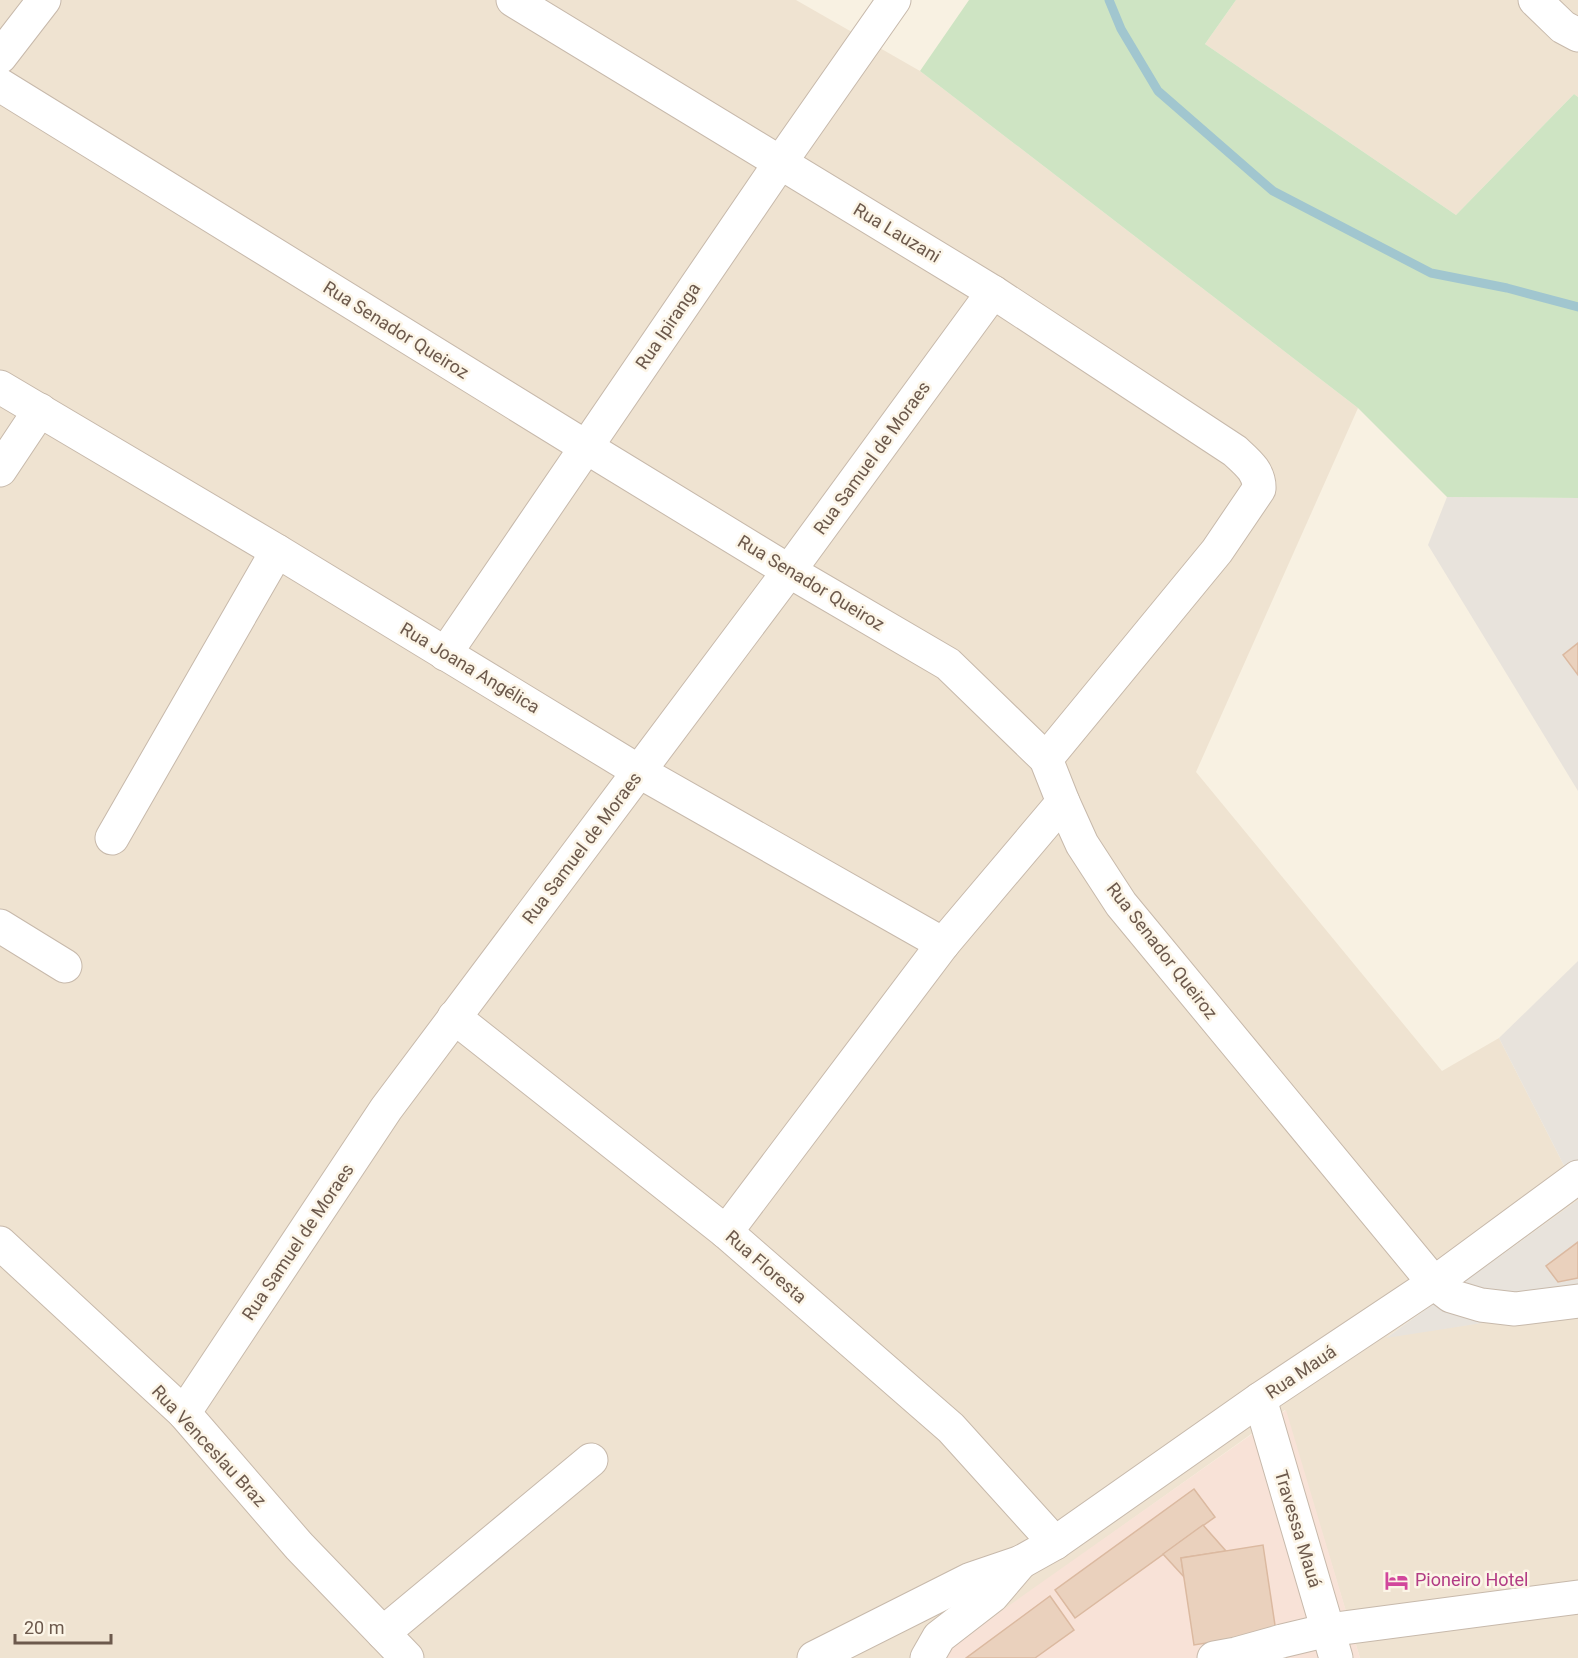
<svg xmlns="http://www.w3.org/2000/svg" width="1578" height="1658" font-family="Roboto,sans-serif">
  <rect width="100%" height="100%" fill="#f8f1e2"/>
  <g fill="#efe3d1">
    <path d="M0,0H796L920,71L1358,408L1196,772L1442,1071L1499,1038L1578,1193V1200L1387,1337L1578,1308V1658H1360L1285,1410L937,1658H0Z"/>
    <path d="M1236,0H1578V97L1574,94L1456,215L1205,44Z"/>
  </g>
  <path fill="#f8e2d7" d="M1286,1410L1360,1658H937L936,1657Z"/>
  <g fill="#e8e3dc">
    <path d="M1447,497L1578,498V791L1428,545Z"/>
    <path d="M1578,961V1193L1499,1038Z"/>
    <path d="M1578,1200V1308L1386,1338Z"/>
  </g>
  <path fill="#cee4c3" d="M969,0H1236L1205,44L1456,215L1574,94L1578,97V498L1447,497L1358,408L920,71Z"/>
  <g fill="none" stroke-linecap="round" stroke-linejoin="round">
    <path stroke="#a1c6cf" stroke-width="9" d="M1109,0L1121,29L1158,91L1273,191L1431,273L1507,288L1578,307"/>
  </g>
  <g fill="#ead1bd" stroke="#dbb9a0" stroke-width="1.5">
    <path d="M1578,643V675L1563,655Z"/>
    <path d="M1578,1242V1278L1558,1282L1546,1266Z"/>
    <path d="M1194,1489L1215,1517L1075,1618L1055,1590Z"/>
    <path d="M1203,1525L1226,1551L1181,1558L1184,1577L1163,1554Z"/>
    <path d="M1263,1545L1276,1632L1194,1645L1181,1558Z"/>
    <path d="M1050,1596L1074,1630L1035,1658H966Z"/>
  </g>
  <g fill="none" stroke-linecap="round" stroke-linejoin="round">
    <defs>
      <g id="minor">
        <path d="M513,0L993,292L1235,451C1247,462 1260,472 1259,489L1217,551L1046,759"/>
        <path d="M1535,0L1563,27L1578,35"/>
        <path d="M0,57L44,0"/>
        <path d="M0,85L586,447L789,571L948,664L1046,759L1063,802L1082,844L1121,904L1434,1283L1451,1296L1481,1305L1515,1309L1578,1301"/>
        <path d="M0,387L277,551L640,772L943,944"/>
        <path d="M0,470L40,410"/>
        <path d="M445,654L780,163L894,0"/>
        <path d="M112,838L277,551"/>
        <path d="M0,926L65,966"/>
        <path d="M454,1017L726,1232L951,1428L1055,1543"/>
        <path d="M726,1232L943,944L1063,802"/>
        <path d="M0,1243L184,1413L299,1546L407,1658"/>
        <path d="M1260,1399L1336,1658"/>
        <path d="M184,1413L386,1109L789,571L993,292"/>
        <path d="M383,1633L591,1460"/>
        <path d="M814,1658L971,1579L1021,1562L1055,1543L1260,1399L1434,1283L1578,1177"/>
        <path d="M927,1658L939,1637L992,1596L1021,1562"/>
        <path d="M1214,1658L1236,1654L1282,1641L1328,1630L1578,1597"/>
      </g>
    </defs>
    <use href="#minor" stroke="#c7b9ab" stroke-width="35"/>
    <use href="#minor" stroke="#fff" stroke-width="33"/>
  </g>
  <defs>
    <symbol id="hotel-bare" viewBox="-9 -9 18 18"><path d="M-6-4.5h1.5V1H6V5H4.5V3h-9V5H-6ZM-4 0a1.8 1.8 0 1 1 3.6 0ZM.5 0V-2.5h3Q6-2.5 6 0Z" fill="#d1479c" stroke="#fcf5e7" stroke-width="2.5" paint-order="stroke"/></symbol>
  </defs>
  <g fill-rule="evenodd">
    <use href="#hotel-bare" x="1380" y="1564" width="33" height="33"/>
  </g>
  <g text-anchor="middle" stroke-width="5" stroke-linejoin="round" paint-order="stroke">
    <g font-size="18" fill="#6c594c" stroke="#fcf5e7">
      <text transform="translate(897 233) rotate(31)" y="6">Rua Lauzani</text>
      <text transform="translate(668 326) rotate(-56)" y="6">Rua Ipiranga</text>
      <text transform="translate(396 330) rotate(32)" y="6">Rua Senador Queiroz</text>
      <text transform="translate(872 458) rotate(-54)" y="6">Rua Samuel de Moraes</text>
      <text transform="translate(811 583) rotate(31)" y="6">Rua Senador Queiroz</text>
      <text transform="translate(470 668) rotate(31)" y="6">Rua Joana Angélica</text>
      <text transform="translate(582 848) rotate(-53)" y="6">Rua Samuel de Moraes</text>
      <text transform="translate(1162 951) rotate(52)" y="6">Rua Senador Queiroz</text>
      <text transform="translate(298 1242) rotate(-56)" y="6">Rua Samuel de Moraes</text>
      <text transform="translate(766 1267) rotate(41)" y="6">Rua Floresta</text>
      <text transform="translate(1301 1372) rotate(-34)" y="6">Rua Mauá</text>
      <text transform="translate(209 1446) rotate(47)" y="6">Rua Venceslau Braz</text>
      <text transform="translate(1298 1529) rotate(73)" y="6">Travessa Mauá</text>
    </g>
    <g font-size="18" fill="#b23c85" stroke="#fcf5e7" text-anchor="start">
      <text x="1415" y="1586">Pioneiro Hotel</text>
    </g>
  </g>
  <path d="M15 1634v9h96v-9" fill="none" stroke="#6c594c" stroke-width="3"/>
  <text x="24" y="1634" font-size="18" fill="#6c594c" stroke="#fcf5e7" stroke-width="4.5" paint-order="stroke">20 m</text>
</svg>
